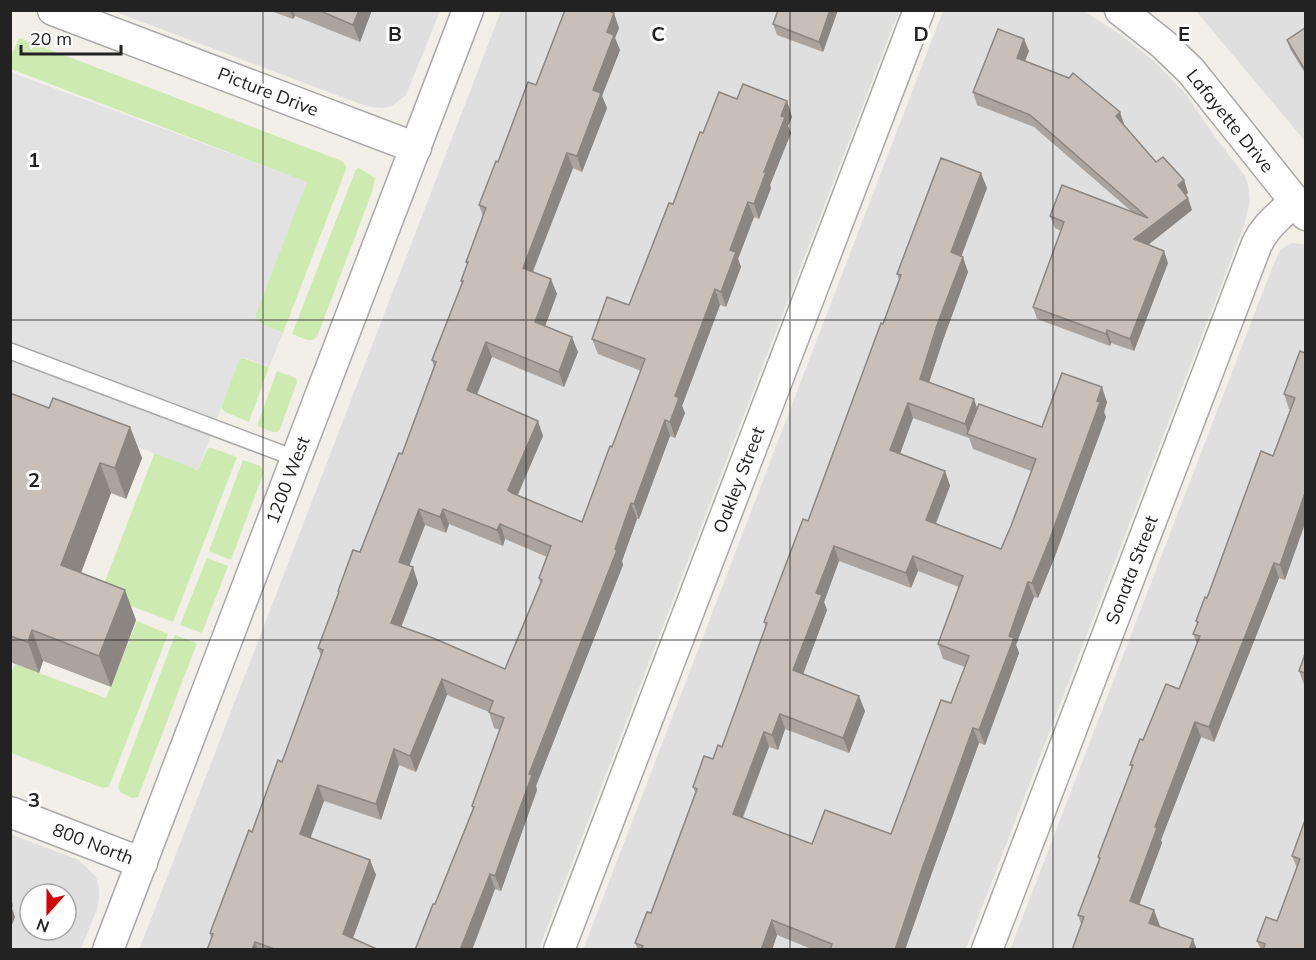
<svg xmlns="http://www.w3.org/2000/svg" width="1316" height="960" font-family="Mulish,sans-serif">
  <rect width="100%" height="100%" fill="#f2efe9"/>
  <g fill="#e0dfdf" fill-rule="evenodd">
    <path d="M113,11H440L406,95L392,106L383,108L370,107L355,102Z"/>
    <path d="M501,11H899L539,949L139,950Z"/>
    <path d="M943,11H1084L1121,35L1154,61L1186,94L1213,134L1245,176L1248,185L1250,201L1244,226L966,949L583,950Z"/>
    <path d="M1196,11H1305V141Z"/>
    <path d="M1291,243L1303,244L1306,246L1305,949L1010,950L1272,268L1280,250Z"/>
    <path d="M10,834L79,860L96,877L99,889V900L97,909L81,949H11ZM30,894H66V930H30Z"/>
  </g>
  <g fill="#cdebb0">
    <path d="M19,38L342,161L346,166V169L283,333L257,322L255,316L306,182L11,69L10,58Z"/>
    <path d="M359,168L375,178L372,192L317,337L313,340H307L292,334L356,169Z"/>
    <path d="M242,358L269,367L249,422L225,412L222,409V405L237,364L239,360Z"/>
    <path d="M277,371L296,378L297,382L280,429L277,432H273L257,426Z"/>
    <path d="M208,448H212L237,457L173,622L100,594L155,452L198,470Z"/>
    <path d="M243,460L260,466L264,472L231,560L209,551Z"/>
    <path d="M207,558L228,566L202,633L180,625Z"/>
    <path d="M137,621L168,634L110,784L108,787L103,788L11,753L10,675L15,664L106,698Z"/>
    <path d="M175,635L197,643L138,797L132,798L120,792L118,786Z"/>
  </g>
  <path fill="#e2e2e2" d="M10,72L307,182L255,316L257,322L283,333L269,367L245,358L239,360L198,470L11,398Z"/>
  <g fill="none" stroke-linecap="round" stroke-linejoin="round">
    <defs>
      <path id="service" d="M10,351L297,459"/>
      <g id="minor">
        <path d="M53,10L416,148"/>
        <path d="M1120,10L1163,44L1191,71L1306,215"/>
        <path d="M10,812L142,863"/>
        <path d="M108,950L468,10"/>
        <path d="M559,950L919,10"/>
        <path d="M987,950L1256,246C1264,227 1279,216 1294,202"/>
      </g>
    </defs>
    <use href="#service" stroke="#a9a9a9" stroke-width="18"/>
    <use href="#minor" stroke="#a9a9a9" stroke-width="33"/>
    <use href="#service" stroke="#fff" stroke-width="15"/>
    <use href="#minor" stroke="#fff" stroke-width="30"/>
  </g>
  <g fill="#aba49e" fill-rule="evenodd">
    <path d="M268,10H372L360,42L295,16L293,19Z"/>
    <path d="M838,10L823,52L777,35L773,24Z"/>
    <path d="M619,28L615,38L620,50L602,96L607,108L582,172L573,168L533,272L557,294L545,326L578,352L564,387L492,357L477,395L543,436L518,495L582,522L612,447L641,371L598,354L592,339L629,305L703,133L737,99L787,101L792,117L788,126L791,133L770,185L771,188L759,219L754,217L738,259L741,267L726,307L720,305L682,406L685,413L675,438L670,436L639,519H637L622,561L623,565L536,786L537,790L501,891L495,889L472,950H415L435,904L473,809L472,806L500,730L494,728L489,712L447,695L416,772L399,765L381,820L324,801L310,838L370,860L376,875L353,938L379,950H207L211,938L210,933L282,762L321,656L318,648L338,594V591L360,552L402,454L434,367L432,360L462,284L461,281L467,265L466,262L483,217L479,205L498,162L536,85ZM449,524L503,546L505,539L547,557L539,578L540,583L505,669L401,626L418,583L409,566L425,525L446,533Z"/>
    <path d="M1305,28V73L1290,49L1287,40Z"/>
    <path d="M1029,51L1025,61L1124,124L1123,125L1156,162L1184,180L1188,193L1185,195L1192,210L1148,245L1168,263L1134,351L1111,343L1110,346L1037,319L1033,307L1061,231L1055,228L1050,216L1131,211L1034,127L977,105L973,92Z"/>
    <path d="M987,188L961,256L968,272L943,340L929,383L977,409L1042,427L1107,402L1104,412L1106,417L1055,556L1038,598L1034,597L1016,645L1019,653L985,745L979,743L929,881L905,950H814L777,935L772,950H638L635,943L651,913L696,794L693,787L722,747L766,627L764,622L808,521L899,280L897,274ZM913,418L969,438L973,449L1031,471L1011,526L1001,549L936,524L950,486L945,471L900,453ZM839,561L911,588L918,571L959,587L938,644L943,659L965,667L951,703L891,834L812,844L743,818L769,747L778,750L785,729L849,753L865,711L803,674L827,610L824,602Z"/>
    <path d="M1300,351L1285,580L1279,578L1214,742L1201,737L1161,840L1162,843L1139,904L1160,926L1081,924L1078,915L1099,861L1098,857L1132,768L1130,765L1143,740L1179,689L1197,644L1193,634L1197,624L1196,621L1273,456L1291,410L1289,409L1284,394Z"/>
    <path d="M10,393L49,408L130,427L142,458L126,499L111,493L81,573L136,620L111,687L43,661L39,673L10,662Z"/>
    <path d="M1305,654V687L1299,671Z"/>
    <path d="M1305,820V950H1261L1257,941L1277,921L1297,868L1292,856Z"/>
  </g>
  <g fill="#8b8681">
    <path d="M290,10H293L295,16L293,19Z"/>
    <path d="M359,10H372L360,42L353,25Z"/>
    <path d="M830,10H838L823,52L819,42Z"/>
    <path d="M614,13L619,28L615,38L620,50L602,96L607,108L582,172L577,156L607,32Z"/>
    <path d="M1024,39L1029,51L1021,70L1017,58Z"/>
    <path d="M787,101L792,117L788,126L791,133L770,185L771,188L759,219L754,204L781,116Z"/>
    <path d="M1120,112L1124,124L1120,128L1116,116Z"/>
    <path d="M567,153L573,168L528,283L523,268Z"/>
    <path d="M981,173L987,188L957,268L951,252Z"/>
    <path d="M1184,180L1188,193L1182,198L1178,185Z"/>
    <path d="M1188,198L1192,210L1139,252L1134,239Z"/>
    <path d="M748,202L754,217L738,259L741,267L726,307L721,292L730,250Z"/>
    <path d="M1164,251L1168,263L1134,351L1130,339Z"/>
    <path d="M963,257L968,272L943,340L925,394L920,379L937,325Z"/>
    <path d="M551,279L557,294L541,337L535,322Z"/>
    <path d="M715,289L720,305L682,406L685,413L675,438L670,422L675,396Z"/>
    <path d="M1107,330L1111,343L1110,346L1106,334Z"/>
    <path d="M572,337L578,352L564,387L559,372Z"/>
    <path d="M486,342L492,357L472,406L467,390Z"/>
    <path d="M1102,387L1107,402L1104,412L1106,417L1055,556L1038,598L1032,583Z"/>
    <path d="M974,399L979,414L969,435L965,424Z"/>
    <path d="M908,403L913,418L896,465L890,450Z"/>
    <path d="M665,420L670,436L639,519L634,504Z"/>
    <path d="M538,421L543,436L513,505L508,490Z"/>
    <path d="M130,427L142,458L126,499L115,468Z"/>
    <path d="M100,463L111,493L72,596L61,565Z"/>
    <path d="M945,471L950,486L931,535L926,520Z"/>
    <path d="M1305,493V524L1285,580L1280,565Z"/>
    <path d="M631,503L637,519L622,561L623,565L536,786L537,790L501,891L495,876L529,774Z"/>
    <path d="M419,509L425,525L405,577L399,562Z"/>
    <path d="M443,509L449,524L446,533L440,517Z"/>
    <path d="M500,524L505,539L503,546L497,530Z"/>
    <path d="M834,546L839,561L824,602L827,610L799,685L793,670L816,593Z"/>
    <path d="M913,556L918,571L911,588L906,573Z"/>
    <path d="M1274,563L1279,578L1214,742L1209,727Z"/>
    <path d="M413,567L418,583L397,638L391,623Z"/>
    <path d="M1028,582L1034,597L1016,645L1019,653L985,745L979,730L1009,636Z"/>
    <path d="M125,590L136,620L111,687L99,656Z"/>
    <path d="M32,630L43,661L39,673L28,642Z"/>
    <path d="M442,679L447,695L416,772L410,756Z"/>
    <path d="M859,696L865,711L849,753L843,738Z"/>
    <path d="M780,714L785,729L778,750L772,735Z"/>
    <path d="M1195,722L1201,737L1161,840L1162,843L1135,916L1130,901L1155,827Z"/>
    <path d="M973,728L979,743L929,881L905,950H895L923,866Z"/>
    <path d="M764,732L769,747L738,829L733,814Z"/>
    <path d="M394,749L399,765L381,820L376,804Z"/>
    <path d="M318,785L324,801L306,850L300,834Z"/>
    <path d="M370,860L376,875L349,949L343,934Z"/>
    <path d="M490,874L495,889L472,950H460Z"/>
    <path d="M10,898L13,905L12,908L15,917L10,930Z"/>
    <path d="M1154,910L1160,926L1155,938L1149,923Z"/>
    <path d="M772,920L777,935L772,950H761Z"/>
    <path d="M1193,939L1197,950H1189Z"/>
    <path d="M255,942L258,950H252Z"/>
  </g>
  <g fill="#c7bfb8" stroke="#8b8681" stroke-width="1.5" fill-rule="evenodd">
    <path d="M318,10H359L353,25Z"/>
    <path d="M565,10H607L614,13L607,32L614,35L593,90L601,93L577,156L567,153L523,268L551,279L535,322L572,337L559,372L486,342L467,390L538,421L508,490L512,493L582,522L610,446L612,447L645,359L592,339L607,297L629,305L669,203L673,204L700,132L703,133L719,92L737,99L743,84L787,101L781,116L785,117L764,172H766L754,204L748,202L730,250L736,252L721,292L715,289L675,396L679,398L670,422L665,420L634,504L631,503L615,549L617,550L529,774L532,775L495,876L490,874L460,950H415L433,904H435L474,807L472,806L504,718L489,712L493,701L442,679L410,756L394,749L376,804L318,785L300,834L370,860L343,934L379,950H277L255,942L252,950H207L213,934L210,933L249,830L252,832L278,760L282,762L323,650L318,648L339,592L338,591L353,550L360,552L399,453L402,454L436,362L432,360L463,281H461L468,262H466L486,208L479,205L496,161L498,162L528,82L536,85ZM419,509L440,517L443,509L497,530L500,524L551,546L539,578L542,580L505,669L433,638L391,623L413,567L399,562Z"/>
    <path d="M778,10H830L819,42L773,24Z"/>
    <path d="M1305,28V70L1287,40Z"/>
    <path d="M998,29L1024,39L1017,58L1069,78L1073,73L1120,112L1116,116L1156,162L1163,157L1184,180L1178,185L1188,198L1134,239L1164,251L1130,339L1107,330L1106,334L1033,307L1064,222L1050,216L1062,185L1148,218L1030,115L973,92Z"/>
    <path d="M941,158L981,173L951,252L963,257L937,325L920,379L974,399L965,424L908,403L890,450L945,471L926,520L1001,549L1011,526L1036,459L967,434L979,404L1042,427L1062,373L1102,387L1097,401L1100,402L1049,541L1032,583L1028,582L1009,636L1014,638L979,730L973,728L923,866L895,950H830L832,944L772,920L761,950H641L643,946L635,943L647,912L651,913L697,789L693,787L704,756L713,759L718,745L722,747L767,623L764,622L803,519L808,521L881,323L883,324L901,275L897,274ZM834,546L906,573L913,556L963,576L938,644L969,656L951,703L941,700L891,834L825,810L812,844L733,814L764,732L772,735L780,714L843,738L859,696L793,670L822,595L816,593Z"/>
    <path d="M1300,351L1305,353V493L1280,565L1274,563L1209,727L1195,722L1155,827L1157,828L1130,901L1154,910L1149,923L1193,939L1189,950H1072L1084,917L1078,915L1100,858L1098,857L1133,765H1130L1140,739L1143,740L1166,684L1179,689L1200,636L1193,634L1198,622L1196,621L1205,597L1207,598L1261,451L1273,456L1295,398L1284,394Z"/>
    <path d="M10,393L49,408L53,398L130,427L115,468L100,463L61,565L125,590L99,656L32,630L28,642L10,636Z"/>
    <path d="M1305,654V673L1299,671Z"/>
    <path d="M1305,820V950H1263L1265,944L1257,941L1266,917L1277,921L1300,859L1292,856Z"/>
  </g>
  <path fill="none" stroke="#222" stroke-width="1.5" stroke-opacity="0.55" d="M263,10V950M526,10V950M790,10V950M1053,10V950M10,320H1306M10,640H1306"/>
  <g text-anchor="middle" stroke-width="6" stroke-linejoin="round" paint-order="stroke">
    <g font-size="18" fill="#222" stroke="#fff">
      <text transform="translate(268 92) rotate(21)" y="6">Picture Drive</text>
      <text transform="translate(1230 121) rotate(51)" y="6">Lafayette Drive</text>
      <text transform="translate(288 480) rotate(-69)" y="6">1200 West</text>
      <text transform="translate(739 480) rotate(-69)" y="6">Oakley Street</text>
      <text transform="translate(1132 570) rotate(-69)" y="6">Sonata Street</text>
      <text transform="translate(93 844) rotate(21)" y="6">800 North</text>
    </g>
  </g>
  <g font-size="20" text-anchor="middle" font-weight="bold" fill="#222" stroke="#fff" stroke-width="6" stroke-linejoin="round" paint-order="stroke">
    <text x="395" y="41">B</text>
    <text x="658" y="41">C</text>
    <text x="921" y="41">D</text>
    <text x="1184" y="41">E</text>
    <text x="34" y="167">1</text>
    <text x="34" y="487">2</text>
    <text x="34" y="807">3</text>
  </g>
  <rect width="1316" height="960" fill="none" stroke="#222222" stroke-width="24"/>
  <g transform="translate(48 912) rotate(201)"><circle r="28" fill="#ffffff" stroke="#a7a7a7" stroke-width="1.5"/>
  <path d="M0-4.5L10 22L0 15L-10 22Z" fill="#d40000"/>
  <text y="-9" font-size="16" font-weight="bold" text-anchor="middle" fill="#222222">N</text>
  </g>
  <path d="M21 45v9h100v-9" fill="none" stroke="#222222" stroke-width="3"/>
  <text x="30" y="45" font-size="18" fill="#222222" stroke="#ffffff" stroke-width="4.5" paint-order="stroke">20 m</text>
</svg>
